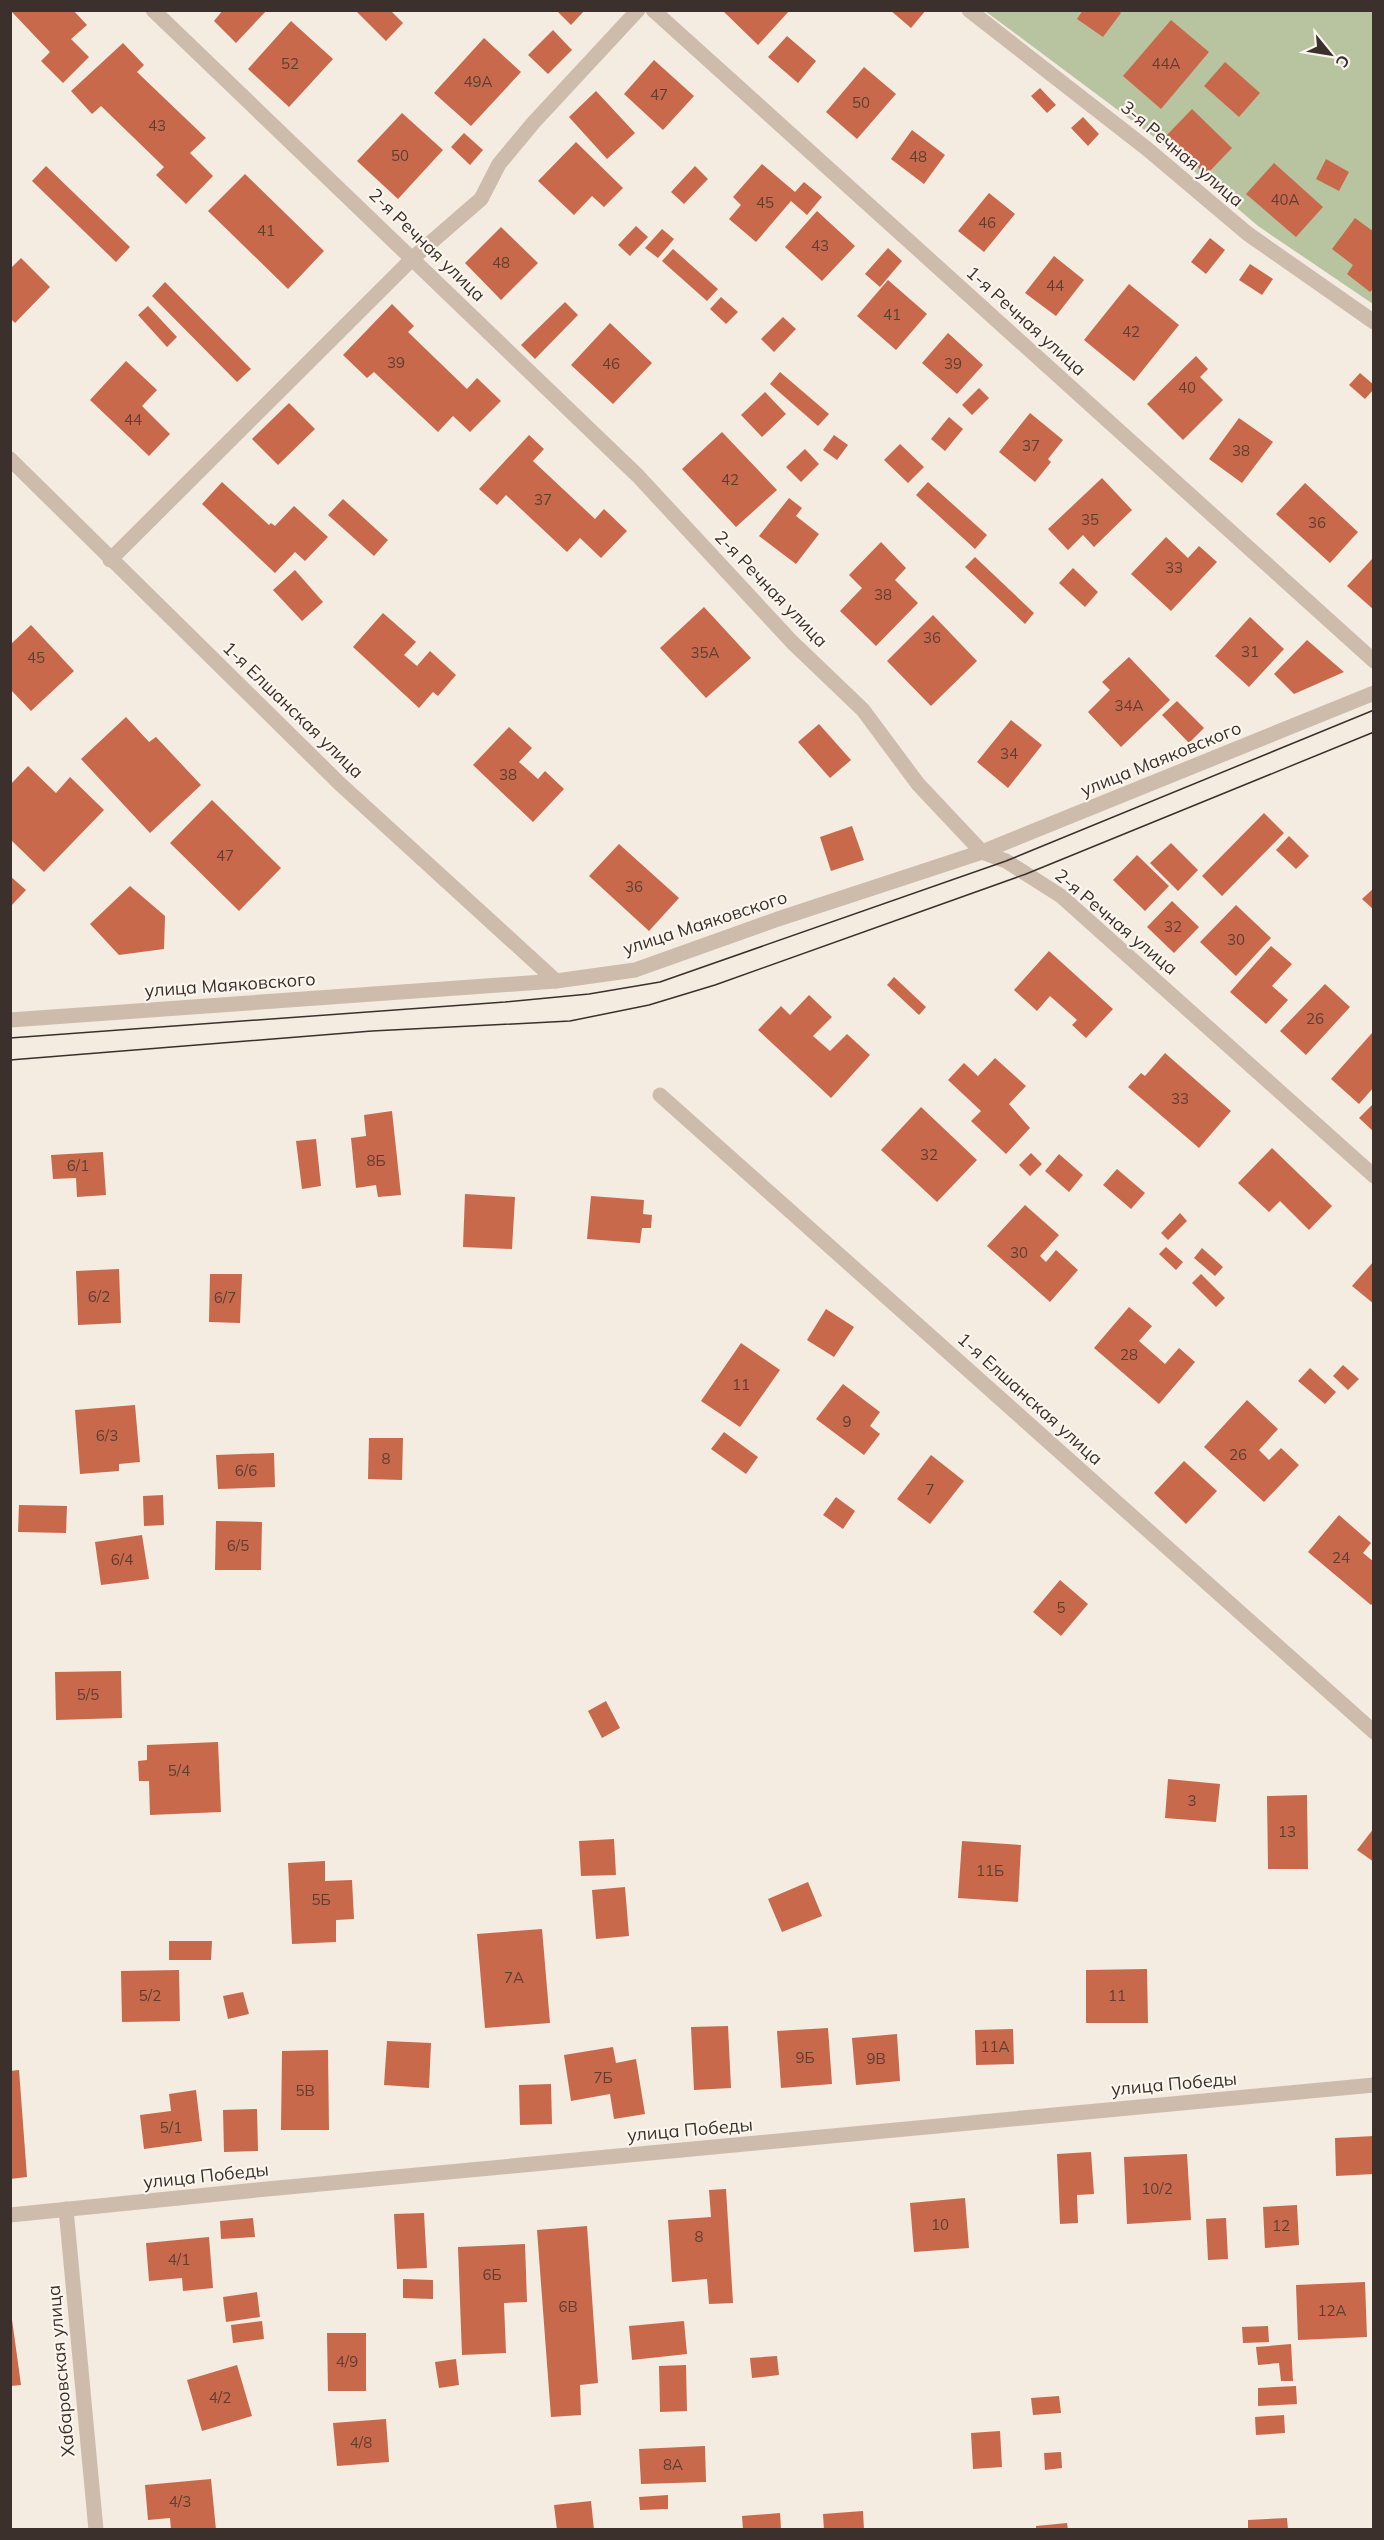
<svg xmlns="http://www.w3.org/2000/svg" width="1384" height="2540" font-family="Mulish,sans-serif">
  <rect width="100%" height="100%" fill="#f4ebe1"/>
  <path fill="#b8c4a0" d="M985,11H1373V304L1258,226L1154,137Z"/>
  <g fill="#c8694b">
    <path d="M10,10H73L87,25L71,39L89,57L63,83L41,61L50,52Z"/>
    <path d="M223,10H267L236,43L214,21Z"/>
    <path d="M355,10H390L403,23L386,41Z"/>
    <path d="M556,10H585L571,25Z"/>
    <path d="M722,10H790L758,45Z"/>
    <path d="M890,10H926L911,28Z"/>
    <path d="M1083,10H1117L1121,13L1103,37L1077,19Z"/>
    <path d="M1171,20L1209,52L1161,109L1123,76Z"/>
    <path d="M291,21L333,59L289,107L248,69Z"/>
    <path d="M553,30L572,50L548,74L528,55Z"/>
    <path d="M787,36L816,61L798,83L768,57Z"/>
    <path d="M484,38L521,72L471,126L434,93Z"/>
    <path d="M123,43L144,65L137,72L206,138L190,153L213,176L186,204L156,175L164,167L101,106L92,114L71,91Z"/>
    <path d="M654,60L694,96L663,130L624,94Z"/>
    <path d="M1225,62L1260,93L1239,117L1204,86Z"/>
    <path d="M864,67L896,94L857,139L826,112Z"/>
    <path d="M1040,88L1056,105L1047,113L1031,96Z"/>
    <path d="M596,91L635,133L607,159L569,117Z"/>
    <path d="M1192,109L1232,148L1206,175L1166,136Z"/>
    <path d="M402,113L443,150L398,199L357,161Z"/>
    <path d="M1083,117L1099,134L1088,146L1071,128Z"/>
    <path d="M912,130L945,155L924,184L891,159Z"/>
    <path d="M464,133L483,150L470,165L451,147Z"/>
    <path d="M576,142L623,188L604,207L592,196L574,215L538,181Z"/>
    <path d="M1326,159L1349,172L1339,191L1316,179Z"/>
    <path d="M1274,163L1323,207L1296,237L1246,194Z"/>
    <path d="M762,164L795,192L804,182L822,197L807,215L791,201L756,242L729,219L741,205L733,197Z"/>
    <path d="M46,166L130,247L116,262L32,181Z"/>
    <path d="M695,166L708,179L684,204L671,192Z"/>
    <path d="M245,174L324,251L288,289L208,211Z"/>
    <path d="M989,193L1015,214L984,252L958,231Z"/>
    <path d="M817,211L855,246L822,281L785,247Z"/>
    <path d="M1355,218L1374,232V288L1370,292L1347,274L1353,265L1332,249Z"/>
    <path d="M636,226L648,237L630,256L618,245Z"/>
    <path d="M501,227L538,263L501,300L465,263Z"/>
    <path d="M662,229L674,239L658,258L645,248Z"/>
    <path d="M1210,238L1225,250L1206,274L1191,262Z"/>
    <path d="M888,248L902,261L880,287L865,274Z"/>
    <path d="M673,249L718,289L707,301L662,261Z"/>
    <path d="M1054,256L1084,280L1056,316L1025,293Z"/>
    <path d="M21,258L50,287L15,323L10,318V269Z"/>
    <path d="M1250,264L1273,279L1262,295L1239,280Z"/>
    <path d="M888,280L927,314L896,350L857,316Z"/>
    <path d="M165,282L251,369L237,382L152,296Z"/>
    <path d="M1129,284L1179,325L1134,381L1084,340Z"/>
    <path d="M721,297L738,312L726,324L710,309Z"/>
    <path d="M565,302L578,315L535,359L521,345Z"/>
    <path d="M392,304L414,326L408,332L467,389L477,378L501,401L470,432L453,416L438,432L374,372L367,378L343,355Z"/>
    <path d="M148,306L177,337L167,347L138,315Z"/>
    <path d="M783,317L796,329L774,352L761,339Z"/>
    <path d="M610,323L652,363L613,404L571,365Z"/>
    <path d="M948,333L983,365L957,394L922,363Z"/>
    <path d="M1196,356L1208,369L1200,377L1223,400L1183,440L1147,404Z"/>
    <path d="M126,361L157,390L142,406L170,434L149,456L90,400Z"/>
    <path d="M780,372L829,414L818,426L770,384Z"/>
    <path d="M1360,373L1374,385V389L1365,399L1349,385Z"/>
    <path d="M979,388L989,398L972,415L962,405Z"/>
    <path d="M765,392L786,414L762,437L741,415Z"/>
    <path d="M289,403L315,429L278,465L252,439Z"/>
    <path d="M1030,413L1063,440L1048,459L1051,462L1035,482L999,452Z"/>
    <path d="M949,417L963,429L945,451L931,439Z"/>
    <path d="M1239,418L1273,442L1242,483L1209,459Z"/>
    <path d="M722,432L777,490L736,527L682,469Z"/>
    <path d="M529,435L544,449L533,461L595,519L604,509L627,531L601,558L580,538L567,552L506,495L497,505L479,489Z"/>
    <path d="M834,435L848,445L837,460L823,450Z"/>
    <path d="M900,444L924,467L908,483L884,460Z"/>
    <path d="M805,449L819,464L801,482L786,467Z"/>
    <path d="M1102,478L1132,510L1094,547L1083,535L1068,550L1048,529Z"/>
    <path d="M222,482L269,525L271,523L275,526L294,506L328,537L305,561L295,552L275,573L202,504Z"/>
    <path d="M928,482L987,535L975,549L916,495Z"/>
    <path d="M1305,483L1358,532L1330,563L1276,514Z"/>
    <path d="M789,498L802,508L796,516L819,534L796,564L759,536Z"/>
    <path d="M343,499L388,540L374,556L328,515Z"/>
    <path d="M1166,537L1188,558L1199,546L1217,562L1171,611L1131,574Z"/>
    <path d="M881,542L906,568L895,580L918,603L876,646L840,611L862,588L849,575Z"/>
    <path d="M975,557L1034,613L1025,624L965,567Z"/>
    <path d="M1374,557V610L1347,586Z"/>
    <path d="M1073,568L1098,592L1085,607L1059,583Z"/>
    <path d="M295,570L323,602L302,621L273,590Z"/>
    <path d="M704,607L751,658L706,698L660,648Z"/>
    <path d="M383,613L416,642L404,655L417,666L430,651L456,675L438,696L433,692L419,708L353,647Z"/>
    <path d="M933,615L977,661L931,706L887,661Z"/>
    <path d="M1250,617L1284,649L1249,687L1215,656Z"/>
    <path d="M31,625L74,671L31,711L10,689V645Z"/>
    <path d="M1307,640L1344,672L1294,694L1274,674Z"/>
    <path d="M1129,657L1170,700L1121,747L1088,712L1110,690L1102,682Z"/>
    <path d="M1177,701L1204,728L1189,743L1162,715Z"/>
    <path d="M126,717L149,742L156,737L201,785L150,833L81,759Z"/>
    <path d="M1011,720L1042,745L1008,788L977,762Z"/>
    <path d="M819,724L851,760L830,778L798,742Z"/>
    <path d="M509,727L532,748L519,762L538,779L545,771L564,789L533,822L473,765Z"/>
    <path d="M28,766L56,793L70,777L104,810L44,872L10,839V785Z"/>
    <path d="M212,800L281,868L239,911L170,843Z"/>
    <path d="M1264,813L1284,833L1222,896L1202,876Z"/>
    <path d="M852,826L864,860L831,871L820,837Z"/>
    <path d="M1289,836L1309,856L1296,869L1276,850Z"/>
    <path d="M1171,843L1198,870L1178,891L1150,863Z"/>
    <path d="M619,844L679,898L649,931L589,876Z"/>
    <path d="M1137,855L1169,886L1145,911L1113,880Z"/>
    <path d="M10,876L26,890L10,907Z"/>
    <path d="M130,886L165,916L164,949L119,955L90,924Z"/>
    <path d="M1374,888V910L1362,899Z"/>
    <path d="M1172,901L1199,927L1174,953L1147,927Z"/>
    <path d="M1236,905L1271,938L1236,976L1200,942Z"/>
    <path d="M1271,946L1292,964L1272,986L1288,1000L1266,1024L1230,992Z"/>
    <path d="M1049,951L1113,1009L1086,1038L1072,1025L1077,1020L1050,996L1037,1011L1014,990Z"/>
    <path d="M894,977L926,1007L919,1015L887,985Z"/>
    <path d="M1325,984L1350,1007L1306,1055L1280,1031Z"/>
    <path d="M809,995L832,1017L813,1036L830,1051L847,1034L870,1055L831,1098L758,1030L781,1006L790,1015Z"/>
    <path d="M1372,1033L1374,1087L1359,1104L1331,1079Z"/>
    <path d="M1165,1053L1231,1111L1199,1148L1128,1087L1141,1073L1145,1076Z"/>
    <path d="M995,1058L1026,1086L1009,1104L1030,1128L1006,1154L971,1121L981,1111L948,1080L964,1063L978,1076Z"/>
    <path d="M1374,1103V1132L1359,1118Z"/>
    <path d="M921,1107L977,1160L937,1202L881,1150Z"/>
    <path d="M392,1111L401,1195L378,1197L376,1185L356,1188L351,1138L366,1136L364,1115Z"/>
    <path d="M316,1139L321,1186L302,1189L296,1141Z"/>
    <path d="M1272,1148L1332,1206L1309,1230L1280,1201L1269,1212L1238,1183Z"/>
    <path d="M103,1152L106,1195L77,1197L76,1178L53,1179L51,1155Z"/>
    <path d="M1031,1153L1042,1164L1030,1176L1019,1165Z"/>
    <path d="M1059,1154L1083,1175L1069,1192L1045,1171Z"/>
    <path d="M1117,1169L1145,1193L1131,1209L1103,1185Z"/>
    <path d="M465,1194L515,1197L512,1249L463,1247Z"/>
    <path d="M591,1196L644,1200L643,1214L652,1215L651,1228H642L640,1243L587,1239Z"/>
    <path d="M1025,1205L1059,1235L1040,1256L1046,1262L1056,1250L1078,1270L1050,1302L987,1246Z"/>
    <path d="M1180,1213L1187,1221L1168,1240L1161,1233Z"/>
    <path d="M1166,1247L1183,1262L1176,1270L1159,1254Z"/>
    <path d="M1202,1248L1223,1267L1215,1276L1194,1258Z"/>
    <path d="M1374,1261V1304L1352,1286Z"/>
    <path d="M119,1269L121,1323L78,1325L76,1271Z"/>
    <path d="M210,1274H242L240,1323L209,1322Z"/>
    <path d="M1201,1274L1225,1298L1216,1307L1192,1283Z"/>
    <path d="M1129,1307L1152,1326L1139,1341L1165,1364L1179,1348L1195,1362L1159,1404L1094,1348Z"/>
    <path d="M826,1309L854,1327L834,1357L807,1340Z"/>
    <path d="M741,1343L780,1370L740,1427L701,1401Z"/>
    <path d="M1343,1365L1359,1379L1348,1390L1333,1376Z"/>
    <path d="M1310,1368L1336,1392L1325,1404L1298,1381Z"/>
    <path d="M843,1384L880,1412L870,1426L880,1434L864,1455L816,1419Z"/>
    <path d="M1247,1400L1278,1429L1259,1450L1269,1460L1281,1448L1299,1465L1264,1502L1204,1447Z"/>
    <path d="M135,1405L140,1462L119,1464V1471L80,1474L75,1410Z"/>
    <path d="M724,1432L758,1457L746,1474L711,1449Z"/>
    <path d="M369,1438H403L402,1480L368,1479Z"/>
    <path d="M274,1453L275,1487L218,1489L216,1455Z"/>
    <path d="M931,1455L964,1481L930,1524L897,1499Z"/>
    <path d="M1184,1461L1217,1491L1186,1524L1154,1493Z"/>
    <path d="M163,1495L164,1525L144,1526L143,1496Z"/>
    <path d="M836,1497L855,1511L843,1529L823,1515Z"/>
    <path d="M19,1505L67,1506L66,1533L18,1532Z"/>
    <path d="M1339,1515L1371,1543L1363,1553L1374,1562V1602L1371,1605L1308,1552Z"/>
    <path d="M216,1521L262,1522L261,1570H215Z"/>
    <path d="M142,1535L149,1579L101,1585L95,1542Z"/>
    <path d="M1060,1580L1088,1604L1061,1636L1033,1612Z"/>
    <path d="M121,1671L122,1718L56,1720L55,1672Z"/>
    <path d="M606,1701L620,1728L602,1738L588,1711Z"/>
    <path d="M218,1742L221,1812L150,1815L149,1781H139L138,1761L147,1760V1745Z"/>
    <path d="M1168,1779L1220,1784L1216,1822L1165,1818Z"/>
    <path d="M1307,1795L1308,1869H1268L1267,1796Z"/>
    <path d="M1374,1828V1862L1357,1850Z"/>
    <path d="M614,1839L616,1875L581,1876L579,1841Z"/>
    <path d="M962,1841L1021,1845L1018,1902L958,1898Z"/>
    <path d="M325,1861V1881L352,1880L354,1919L336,1920V1942L292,1944L288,1863Z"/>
    <path d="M808,1882L822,1916L782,1932L768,1899Z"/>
    <path d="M625,1887L629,1936L596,1939L592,1890Z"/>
    <path d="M542,1929L550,2023L485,2028L477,1934Z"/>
    <path d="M169,1941H212L211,1960H169Z"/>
    <path d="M1147,1969L1148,2023H1086V1970Z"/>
    <path d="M179,1970L180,2021L122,2022L121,1971Z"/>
    <path d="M243,1992L249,2014L228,2019L223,1996Z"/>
    <path d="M728,2026L731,2088L694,2090L691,2027Z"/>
    <path d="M828,2028L832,2084L781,2088L777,2031Z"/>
    <path d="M1013,2029L1014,2064L976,2065L975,2030Z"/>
    <path d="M897,2034L900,2081L856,2085L852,2038Z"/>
    <path d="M387,2041L431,2043L429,2088L384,2085Z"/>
    <path d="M613,2047L616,2063L636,2059L645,2114L614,2119L610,2094L571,2101L564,2055Z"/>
    <path d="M328,2050L329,2130H281L282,2051Z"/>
    <path d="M19,2070L27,2177L10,2179V2071Z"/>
    <path d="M551,2084L552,2124L520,2125L519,2085Z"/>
    <path d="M196,2090L202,2141L144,2149L140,2115L171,2111L169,2094Z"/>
    <path d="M257,2109L258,2151L224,2152L223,2110Z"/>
    <path d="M1374,2136V2174L1336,2176L1335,2138Z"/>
    <path d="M1091,2152L1094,2194L1077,2195L1078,2223L1060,2224L1057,2154Z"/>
    <path d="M1187,2154L1191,2220L1127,2224L1124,2157Z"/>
    <path d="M726,2189L733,2303L709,2304L707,2279L672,2282L668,2220L711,2217L709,2190Z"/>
    <path d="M965,2198L969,2248L914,2252L910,2203Z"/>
    <path d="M1297,2205L1299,2245L1265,2248L1263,2207Z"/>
    <path d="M424,2213L427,2268L397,2269L394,2214Z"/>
    <path d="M253,2218L255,2237L221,2239L220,2221Z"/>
    <path d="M1226,2218L1228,2259L1208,2260L1206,2219Z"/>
    <path d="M587,2226L598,2383L580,2385L581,2415L551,2417L537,2230Z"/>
    <path d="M209,2237L213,2288L183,2291L182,2278L149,2281L146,2243Z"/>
    <path d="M525,2244L527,2302L504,2303L506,2353L462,2355L458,2247Z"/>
    <path d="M403,2279L433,2280V2299L403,2298Z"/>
    <path d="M1365,2282L1367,2337L1298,2340L1296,2285Z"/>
    <path d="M257,2292L260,2317L226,2322L223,2297Z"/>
    <path d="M10,2305L21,2385L10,2386Z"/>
    <path d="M262,2321L264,2339L233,2343L231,2325Z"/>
    <path d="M684,2321L687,2354L632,2360L629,2326Z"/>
    <path d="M1268,2326L1269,2342L1243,2343L1242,2327Z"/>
    <path d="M327,2333H366V2391H328Z"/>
    <path d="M1291,2344L1293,2381H1281L1279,2363L1258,2365L1256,2347Z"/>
    <path d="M777,2356L779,2375L752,2378L750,2358Z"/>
    <path d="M456,2359L459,2385L439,2388L435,2362Z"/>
    <path d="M237,2365L252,2416L202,2431L187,2380Z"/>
    <path d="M686,2365L687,2411L660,2412L659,2366Z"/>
    <path d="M1296,2386L1297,2404L1258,2406V2388Z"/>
    <path d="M1059,2396L1061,2413L1033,2415L1031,2398Z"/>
    <path d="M1284,2415L1285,2433L1256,2435L1255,2417Z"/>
    <path d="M386,2419L389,2462L337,2466L333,2423Z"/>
    <path d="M1000,2431L1002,2467L973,2469L971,2433Z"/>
    <path d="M705,2446L706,2482L641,2484L639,2449Z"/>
    <path d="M1061,2452L1062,2468L1045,2470L1044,2453Z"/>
    <path d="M211,2479L216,2530H171L170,2518L148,2520L145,2485Z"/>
    <path d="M668,2495V2509L640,2510L639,2497Z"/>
    <path d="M591,2501L594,2530H557L554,2505Z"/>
    <path d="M863,2511L864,2530H824L823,2514Z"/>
    <path d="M780,2513L781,2530H743L742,2516Z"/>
    <path d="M1287,2518L1288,2530H1248V2520Z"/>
    <path d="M1067,2523L1068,2530H1036V2526Z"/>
  </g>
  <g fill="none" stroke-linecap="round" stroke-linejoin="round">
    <g stroke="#cdbbac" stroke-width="15">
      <path d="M153,10L638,476L792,642L863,710L918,784L982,852L1006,861L1061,896L1374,1176"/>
      <path d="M653,10L1374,661"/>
      <path d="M969,10L1146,148L1248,234L1374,322"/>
      <path d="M10,459L339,783L556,981"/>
      <path d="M110,560L413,258L481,199L499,164L534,122L638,10"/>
      <path d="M10,1020L556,981L635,970L778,919L982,852L1374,693"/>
      <path d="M660,1095L1374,1732"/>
      <path d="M66,2209L96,2530"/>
      <path d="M10,2215L267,2189L1374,2085"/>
    </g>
    <g stroke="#3b302b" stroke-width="1.5">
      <path d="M10,1038L505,1002L589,994L660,982L1006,861L1374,710"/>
      <path d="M10,1060L372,1031L570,1021L649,1005L715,985L1026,874L1374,732"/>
    </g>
  </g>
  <g text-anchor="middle" stroke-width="4.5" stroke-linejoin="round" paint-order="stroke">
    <g font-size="15" fill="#5e3e33">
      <text x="290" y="69">52</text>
      <text x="1166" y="69">44А</text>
      <text x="478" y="87">49А</text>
      <text x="659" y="100">47</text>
      <text x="861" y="108">50</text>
      <text x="157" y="131">43</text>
      <text x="400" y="161">50</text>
      <text x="918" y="162">48</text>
      <text x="1285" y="205">40А</text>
      <text x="765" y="208">45</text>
      <text x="987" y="228">46</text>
      <text x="266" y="236">41</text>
      <text x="820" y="251">43</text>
      <text x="501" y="268">48</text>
      <text x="1055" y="291">44</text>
      <text x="892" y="320">41</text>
      <text x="1131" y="337">42</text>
      <text x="396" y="368">39</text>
      <text x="611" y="369">46</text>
      <text x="953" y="369">39</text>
      <text x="1187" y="393">40</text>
      <text x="133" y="425">44</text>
      <text x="1031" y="451">37</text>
      <text x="1241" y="456">38</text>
      <text x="730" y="485">42</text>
      <text x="543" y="505">37</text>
      <text x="1090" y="525">35</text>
      <text x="1317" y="528">36</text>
      <text x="1174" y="573">33</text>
      <text x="883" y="600">38</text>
      <text x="932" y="643">36</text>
      <text x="1250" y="657">31</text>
      <text x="705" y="658">35А</text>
      <text x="36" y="663">45</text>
      <text x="1129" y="711">34А</text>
      <text x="1009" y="759">34</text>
      <text x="508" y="780">38</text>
      <text x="225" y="861">47</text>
      <text x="634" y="892">36</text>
      <text x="1173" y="932">32</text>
      <text x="1236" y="945">30</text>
      <text x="1315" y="1024">26</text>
      <text x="1180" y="1104">33</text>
      <text x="929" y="1160">32</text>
      <text x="376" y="1166">8Б</text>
      <text x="78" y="1171">6/1</text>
      <text x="1019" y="1258">30</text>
      <text x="99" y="1302">6/2</text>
      <text x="225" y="1303">6/7</text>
      <text x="1129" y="1360">28</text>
      <text x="741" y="1390">11</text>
      <text x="847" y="1427">9</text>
      <text x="107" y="1441">6/3</text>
      <text x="1238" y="1460">26</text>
      <text x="386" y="1464">8</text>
      <text x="246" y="1476">6/6</text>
      <text x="930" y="1495">7</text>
      <text x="238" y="1551">6/5</text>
      <text x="1341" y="1563">24</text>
      <text x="122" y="1565">6/4</text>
      <text x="1061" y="1613">5</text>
      <text x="88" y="1700">5/5</text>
      <text x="179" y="1776">5/4</text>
      <text x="1192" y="1806">3</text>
      <text x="1287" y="1837">13</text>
      <text x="990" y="1876">11Б</text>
      <text x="321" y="1905">5Б</text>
      <text x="514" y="1983">7А</text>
      <text x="150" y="2001">5/2</text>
      <text x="1117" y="2001">11</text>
      <text x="995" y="2052">11А</text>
      <text x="805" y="2063">9Б</text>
      <text x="876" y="2064">9В</text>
      <text x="603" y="2083">7Б</text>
      <text x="305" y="2096">5В</text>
      <text x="171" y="2133">5/1</text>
      <text x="1157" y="2194">10/2</text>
      <text x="940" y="2230">10</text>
      <text x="1281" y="2231">12</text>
      <text x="699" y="2242">8</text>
      <text x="179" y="2265">4/1</text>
      <text x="492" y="2280">6Б</text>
      <text x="568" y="2312">6В</text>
      <text x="1332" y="2316">12А</text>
      <text x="347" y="2367">4/9</text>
      <text x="220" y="2403">4/2</text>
      <text x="361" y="2448">4/8</text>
      <text x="673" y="2470">8А</text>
      <text x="180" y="2507">4/3</text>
    </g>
    <g font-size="18" fill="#3b302b" stroke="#fbf5ee">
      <text transform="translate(1182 154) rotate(40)" y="6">3-я Речная улица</text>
      <text transform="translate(427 245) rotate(44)" y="6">2-я Речная улица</text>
      <text transform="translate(1026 321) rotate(42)" y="6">1-я Речная улица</text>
      <text transform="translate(771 589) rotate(46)" y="6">2-я Речная улица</text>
      <text transform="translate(293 710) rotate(44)" y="6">1-я Елшанская улица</text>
      <text transform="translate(1161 759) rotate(-22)" y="6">улица Маяковского</text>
      <text transform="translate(1116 922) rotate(40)" y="6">2-я Речная улица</text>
      <text transform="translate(705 923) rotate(-18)" y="6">улица Маяковского</text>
      <text transform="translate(230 985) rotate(-4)" y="6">улица Маяковского</text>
      <text transform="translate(1030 1399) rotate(42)" y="6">1-я Елшанская улица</text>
      <text transform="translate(1174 2084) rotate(-5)" y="6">улица Победы</text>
      <text transform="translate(690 2130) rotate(-5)" y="6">улица Победы</text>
      <text transform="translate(206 2176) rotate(-6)" y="6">улица Победы</text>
      <text transform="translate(61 2371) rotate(-95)" y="6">Хабаровская улица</text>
    </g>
  </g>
  <rect width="1384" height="2540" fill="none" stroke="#3b302b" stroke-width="24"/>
  <g transform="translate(1330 54) rotate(120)" stroke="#fbf5ee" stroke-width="4.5" paint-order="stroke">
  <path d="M0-4.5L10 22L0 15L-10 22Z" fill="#3b302b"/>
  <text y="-9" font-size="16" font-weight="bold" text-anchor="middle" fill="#3b302b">С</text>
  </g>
</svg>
